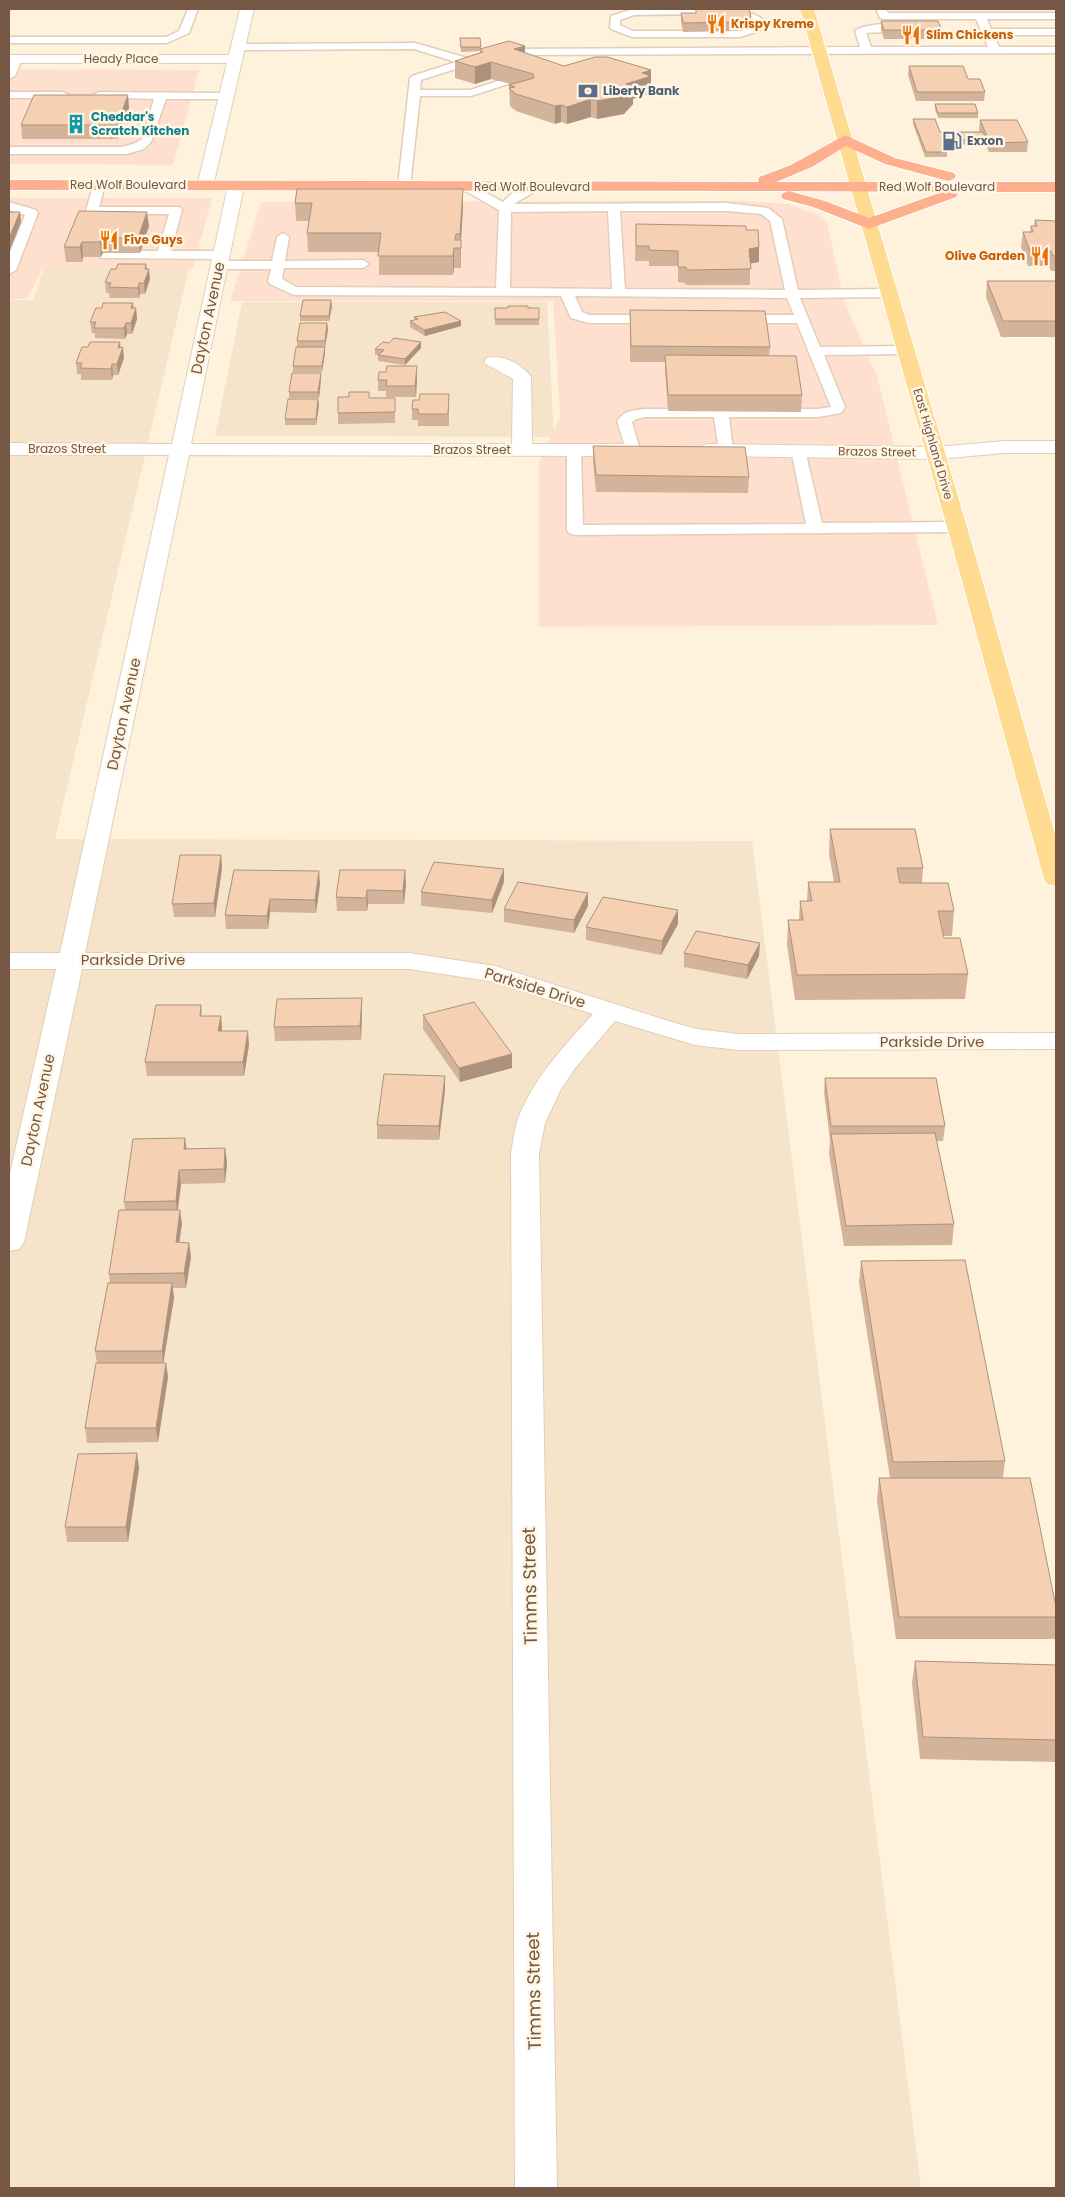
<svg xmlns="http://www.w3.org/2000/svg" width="1065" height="2197" font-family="Poppins,sans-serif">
  <rect width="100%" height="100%" fill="#fef2dc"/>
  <g fill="#f6e4ca">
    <path d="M44,268H189L55,839L752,841L921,2188H9V300H33Z"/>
    <path d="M242,302H547L554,437L215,436Z"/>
  </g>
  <g fill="#ffe0cf">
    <path d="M9,69L199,70L173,165L9,164Z"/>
    <path d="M9,198H212L193,269L43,268L27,299H9Z"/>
    <path d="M744,201L788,204L819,215L827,222L844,301L877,376L938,625L539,627V463L560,416L553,301H230L261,202Z"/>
  </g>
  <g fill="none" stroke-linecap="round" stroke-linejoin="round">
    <defs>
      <g id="lane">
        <path d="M188,9H198L189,33L167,43H9V37H166L179,31Z"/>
        <path d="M633,9L729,10L754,14L764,20H811L816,23L811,26H765L759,31L740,37H632L611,29L610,27L611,16ZM634,15C662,15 733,11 755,23L739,31H633L620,25V20Z"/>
        <path d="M876,9H886L888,13H1056V19H987L991,29H1056V35H994L999,47H1056V53L499,55L421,80L420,90H470L504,79L510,82L508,84L471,96H420L410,186L404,190L398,186L410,78L412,76L456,62L414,49L237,50L232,47L237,44L415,43L467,58L498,49L860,47L855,31C863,24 899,21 907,28L902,31L866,33L871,47H988L976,19H884L880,18Z"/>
        <path d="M17,56L22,59L15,76L9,79V65L13,57Z"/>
        <path d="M9,92H63L69,95L63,98H9Z"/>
        <path d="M99,92L225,93L231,96L225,99H166L151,142L144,149L126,154H9V147H122L136,143L142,139L154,99L95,97L93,95Z"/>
        <path d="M99,181L105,185L99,207H180L182,210L171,251H221L227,255L221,259L100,258L99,255L105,251H158L169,214H88L86,211L93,185Z"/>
        <path d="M466,182L503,202C510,194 526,182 537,184L539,187L537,190L514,204L727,203L768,208L782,219L798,290L890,289L897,293L890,297L800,298L820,347L906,346L913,350L906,354L824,355L845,407L841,413L818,417H729L733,451L731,454H721L719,451L714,417H645L636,419L632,422L640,450L638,453H628L626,450L617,421C624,411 633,410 645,409H818L831,407L797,323H737L730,319L737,315H794L787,298L575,296L582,312L590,315H659L666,319L659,323H589L571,318L561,296L294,295L270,284L268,281L271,269H219L213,265L219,261H272L277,237L283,233L289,237L285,261L363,260L369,264L363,268H284L282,279L296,287L496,288L499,210L462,189L460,186ZM608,211L612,289L510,288L511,212ZM620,211H727L761,214L770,221L785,290L625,289Z"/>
        <path d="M9,202L36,210L38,213L16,270L9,274V255L25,215L9,210Z"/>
        <path d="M574,446L579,447L581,450L583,525L806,524L791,450L793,447H803L805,450L822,523L957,522L963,524L965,527L963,530L957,532L575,535L569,533L567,530V450L569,447Z"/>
      </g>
      <g id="street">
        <path d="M240,9H254L213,186L211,189H199L197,186L227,63H9V55H229Z"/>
        <path d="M236,181L242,183L244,186L191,444H512L513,379C506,374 487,366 484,362L487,358C502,354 522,364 531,377L532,444H630L637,446L640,450L637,454L630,456L189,455L85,953H409L495,966L675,1023L697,1029L738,1034L1056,1033V1049L738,1050L695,1045L615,1021L576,1067L561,1089L545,1123L539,1153L557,2188H515L511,1153C513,1143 514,1132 517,1122C531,1081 564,1046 593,1014L490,981L409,969H82L24,1242L19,1249L9,1251V1178L56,969H9V953H60L169,455H9V443L172,444L228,186L230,183Z"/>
        <path d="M1005,441H1056V453H1005L936,459L708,456L701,454L698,450L701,446L708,444L936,447Z"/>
      </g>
      <path id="primary" d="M800,9H814L967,527L1056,837V886L1047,884L1044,879L947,527Z"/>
      <path id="highway" d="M845,135L895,158L954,173L956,176L954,179L948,181L885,164L846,146L812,167L776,182H1056V192H956L958,194L956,197L869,229L813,207L783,199L781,196L783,193L789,191L9,190V180L758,182L759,177L791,165ZM789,191L942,192L869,218L825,201Z"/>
    </defs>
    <use href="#lane" stroke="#e2ceb8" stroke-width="3"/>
    <use href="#street" stroke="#e2ceb8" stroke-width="2"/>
    <use href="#primary" stroke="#fff" stroke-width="2"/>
    <use href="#highway" stroke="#fff" stroke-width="2"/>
    <use href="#lane" fill="#fff" fill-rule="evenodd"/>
    <use href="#street" fill="#fff" fill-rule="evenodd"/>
    <use href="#primary" fill="#ffdb92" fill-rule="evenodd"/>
    <use href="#highway" fill="#feaf8d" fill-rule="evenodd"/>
  </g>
  <g fill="#d3b399">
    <path d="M696,9L751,17V26H744L743,31L683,32L681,22V13H696Z"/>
    <path d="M881,21L942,30L941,39H884L881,30Z"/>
    <path d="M460,38H480L481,49L525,46V53L564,66L651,70V93L633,99V104L624,114L597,119L591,117L567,124L561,122L555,124L516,111L510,106L509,85L511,84L491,79L475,84L455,78V61L480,53V51L461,52Z"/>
    <path d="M909,66L985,92L984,101H916L908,75Z"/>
    <path d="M128,95L129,109L118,139H22L21,125Z"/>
    <path d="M935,104L978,113V118H938L935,109Z"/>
    <path d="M913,119L940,132H980L979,130L980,120L1028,142L1027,152H989L985,144L945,145L947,152V157H925L913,124Z"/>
    <path d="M297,189L463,208L461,241V268H454L453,275H379V252H308L307,233L309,221H296L295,203Z"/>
    <path d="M79,211L149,226L140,253H103L101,257H83L82,262H66L64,247Z"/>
    <path d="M1035,220L1056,221V271H1051L1049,266H1028L1021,247L1023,232H1030L1031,226H1034Z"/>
    <path d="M636,224L746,230L759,262L750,263V285H686L685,283L678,282V266H649V261H635Z"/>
    <path d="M146,264L147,269L150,279L145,294H140L139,298H110L109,293H106L105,282L116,269Z"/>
    <path d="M987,281H1056V337H1001L986,297Z"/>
    <path d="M133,303V308H136L137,319L132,334H127L125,339L95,338V333H92L90,322L102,308Z"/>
    <path d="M332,306L329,321H300V316Z"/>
    <rect x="495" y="308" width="44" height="17"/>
    <path d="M630,310L770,347L769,356L802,395L801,412L668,411L665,371V362H630Z"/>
    <path d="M414,317L461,321V326L425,336L410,327V321L414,320Z"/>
    <path d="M328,329L325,347H297V341Z"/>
    <path d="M325,347V353L322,372H293V366Z"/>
    <path d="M121,348L124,358L118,375H113L112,380H81V374H77L76,363Z"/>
    <path d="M421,348L405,365L378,361V355H375V349Z"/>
    <path d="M321,373V379L319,398H289V392Z"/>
    <path d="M417,378L416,397H386V391H378V380Z"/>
    <path d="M349,397L369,398H395V423L338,424V413Z"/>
    <path d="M319,405L316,425H285V419Z"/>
    <path d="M449,406V426H418V420H412V409Z"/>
    <path d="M593,446L749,477L748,493L596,492L593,463Z"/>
    <path d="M830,829L923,868L922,883L954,911L952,936H943L944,938L968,974L965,999L795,1000L787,945L788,920H799L800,901H807L808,882H834L829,854Z"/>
    <path d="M221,855L222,868L215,917H174L172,904Z"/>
    <path d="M234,870L320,884L316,913L270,912L268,929H226L225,915Z"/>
    <path d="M405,870L406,884L404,904H368L367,911H337L336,897Z"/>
    <path d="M504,882L492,913L421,906V892Z"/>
    <path d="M588,906L574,933L504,922V909Z"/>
    <path d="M678,924L661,955L586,940V927Z"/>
    <path d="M684,953L759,956L747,979L684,967Z"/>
    <path d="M201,1005L202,1016H221L222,1031L249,1045L244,1076H147L145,1062Z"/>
    <path d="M362,1012L361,1040L275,1041L274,1027Z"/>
    <path d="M423,1015L512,1068L460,1082L423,1029Z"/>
    <path d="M445,1076V1090L439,1140L377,1139V1125Z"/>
    <path d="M825,1078L945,1126L943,1141H936L954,1224L952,1245L844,1246L829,1154L830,1140L824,1092Z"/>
    <path d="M225,1148L227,1163L225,1183L181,1184L178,1210L182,1224L179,1242L189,1243L191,1257L186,1288H173L174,1298L163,1363H166L168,1377L158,1442L87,1443L85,1428L97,1363L95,1351L110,1283L109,1274L125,1210L124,1202L186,1149Z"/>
    <path d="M861,1261L1005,1461L1003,1478L1056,1607V1630L1055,1639H896L877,1500L879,1478H890L859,1282Z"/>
    <path d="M139,1468L128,1542H67L65,1527Z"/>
    <path d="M915,1661L1056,1665V1762L920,1759L912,1683Z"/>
  </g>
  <g fill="#ac927d">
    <path d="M525,46V63L514,49Z"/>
    <path d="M491,62V79L475,84V67Z"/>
    <path d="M651,70V93L633,99V104L624,114L597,119V101L642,73Z"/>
    <path d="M128,95L129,109L118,139L117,125Z"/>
    <path d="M591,99V117L567,124V107Z"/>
    <path d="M561,105V122L555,124V106Z"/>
    <path d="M463,189V208L461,241V268L460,234Z"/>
    <path d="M20,212L21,222L9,252V238Z"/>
    <path d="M147,212L149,226L140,253L138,238Z"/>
    <path d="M101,238L103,253L101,257L100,242Z"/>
    <path d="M82,242L83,257L82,262L80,247Z"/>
    <path d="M759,247V262L748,264L749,249Z"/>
    <path d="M454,248V268L453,275V256Z"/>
    <path d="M146,264L147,275L149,269L150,279L145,294L144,283L145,269Z"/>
    <path d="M139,283L140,294L139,298L138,288Z"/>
    <path d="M331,300L332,306L329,321V316Z"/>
    <path d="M133,303L134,313L136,308L137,319L132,334L131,323V308Z"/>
    <path d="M461,321V326L425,336L424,330Z"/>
    <path d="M126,323L127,334L125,339L124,328Z"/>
    <path d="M327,323L328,329L325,347V341Z"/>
    <path d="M120,342L121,353L123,347L124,358L118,375L117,364L118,348Z"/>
    <path d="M421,342V348L405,365V359Z"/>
    <path d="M325,347V353L322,372V366Z"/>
    <path d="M112,364L113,375L112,380L111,369Z"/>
    <path d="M417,366V378L416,397L415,386Z"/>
    <path d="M321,373V379L319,398L318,392Z"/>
    <path d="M318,399L319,405L316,425V419Z"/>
    <path d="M221,855L222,868L215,917L214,903Z"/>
    <path d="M504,869V882L492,913V900Z"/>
    <path d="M405,870L406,884L404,904L403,891Z"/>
    <path d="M319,871L320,884L316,913L315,900Z"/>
    <path d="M367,890L368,904L367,911L366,898Z"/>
    <path d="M588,893V906L574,933V920Z"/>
    <path d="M270,899V912L268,929L267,916Z"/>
    <path d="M678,910V924L661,955L662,941Z"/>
    <path d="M760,943L759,956L747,979L748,965Z"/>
    <path d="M362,998V1012L361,1040L360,1026Z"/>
    <path d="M221,1016L222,1029L220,1045L218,1031Z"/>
    <path d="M248,1031L249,1045L244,1076L243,1062Z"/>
    <path d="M512,1054V1068L460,1082L459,1068Z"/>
    <path d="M445,1076V1090L439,1140V1126Z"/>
    <path d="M185,1138L187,1152L184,1149Z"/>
    <path d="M225,1148L227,1163L225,1183L224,1169Z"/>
    <path d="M179,1170L181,1184L177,1215L176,1201Z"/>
    <path d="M180,1210L182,1224L177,1257L176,1242Z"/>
    <path d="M189,1243L191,1257L186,1288L184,1273Z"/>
    <path d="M172,1283L174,1298L163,1365L162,1351Z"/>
    <path d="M166,1363L168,1377L158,1442L156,1428Z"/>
    <path d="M137,1453L139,1468L128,1542L126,1527Z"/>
  </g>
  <g fill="#f5d0b2" stroke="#ac927d">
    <path d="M696,9H749L751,17L743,18L744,22L683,23L681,13H696Z"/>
    <path d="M881,21H938L942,30H884Z"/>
    <path d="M460,38H480L481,47H461Z"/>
    <path d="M509,41L525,46L514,49L564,66L595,57H607L651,70L642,73L651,76L626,84L633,86L625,96L597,101L591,99L567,107L561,105L555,106L516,94L509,88L515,87L509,85L534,78L533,74L491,62L475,67L455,61L483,52L480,49Z"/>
    <path d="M909,66H963L968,79H980L985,92H917Z"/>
    <path d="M34,95H128L117,125H21Z"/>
    <path d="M935,104H975L978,113H938Z"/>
    <path d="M913,119H935L940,132H983L986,139L943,140L947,152H926Z"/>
    <path d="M980,120H1017L1028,142L990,143Z"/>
    <path d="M297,189H463L460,234H456L455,240H461V248H454L453,256H378L381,233H307L312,203H295Z"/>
    <path d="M79,211L147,212L138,238H101L100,242H82L80,247H64Z"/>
    <path d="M9,212H20L9,238Z"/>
    <path d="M1035,220L1056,221V256H1053L1051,251H1030L1023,232H1033L1031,226H1037Z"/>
    <path d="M636,224L746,226V230H758L759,247L749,249L751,269L687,270L686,267H678V251L649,250V246H636Z"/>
    <path d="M118,264H146L145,269H149L144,283H139L138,288L109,287L111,283L105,282L111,269H116Z"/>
    <path d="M987,281H1056V321H1003Z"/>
    <path d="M303,300H331L329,316H300Z"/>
    <path d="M103,303H133L131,308H136L131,323H126L124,328H94L96,322H90L96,308H102Z"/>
    <path d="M508,306H528V308H539V319H495V308H508Z"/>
    <path d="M630,310L765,311L770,347L631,346Z"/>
    <path d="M445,312L461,321L424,330L410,321L418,319L414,317Z"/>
    <path d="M300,323H327L325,341H297Z"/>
    <path d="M394,338L421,342L405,359L378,355L384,350L375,349L383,342L389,343Z"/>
    <path d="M90,342H120L118,348L123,347L117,364H112L111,369L80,368L82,363H76L82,347H88Z"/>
    <path d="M296,347H325L322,366H293Z"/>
    <path d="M665,355L796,356L802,395H668Z"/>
    <path d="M387,366H417L415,386H386L387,380H378L379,372H386Z"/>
    <path d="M292,373H321L318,392H289Z"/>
    <path d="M349,392H369V398H395V412L338,413V397H349Z"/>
    <path d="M420,394H449L448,414H418V409H412L413,400H419Z"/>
    <path d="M288,399H318L316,419H285Z"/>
    <path d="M593,446L745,447L749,477L596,475Z"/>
    <path d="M830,829H915L923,868H897L900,883H948L954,911H938L944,938H960L968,974L797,975L788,920H803L800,901H812L808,882H840Z"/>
    <path d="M180,855H221L214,903L172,904Z"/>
    <path d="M434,862L504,869L492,900L421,892Z"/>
    <path d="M234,870L319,871L315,900L270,899L267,916L225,915Z"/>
    <path d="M340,870H405L403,891L367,890L366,898L336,897Z"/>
    <path d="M518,882L588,893L574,920L504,909Z"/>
    <path d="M603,897L678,910L662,941L586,927Z"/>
    <path d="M696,931L760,943L748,965L684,953Z"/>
    <path d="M362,998L360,1026L274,1027L277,999Z"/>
    <path d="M474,1002L512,1054L459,1068L423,1015Z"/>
    <path d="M156,1005H201L200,1016H221L218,1031H248L243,1062H145Z"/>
    <path d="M384,1074L445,1076L439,1126L377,1125Z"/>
    <path d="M825,1078H936L945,1126H831Z"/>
    <path d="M935,1133L954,1224L846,1226L831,1134Z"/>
    <path d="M185,1138L184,1149L225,1148L224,1169L179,1170L176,1201L124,1202L133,1139Z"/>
    <path d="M119,1210H180L176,1242L189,1243L184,1273L109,1274Z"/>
    <path d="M965,1260L1005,1461L893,1462L861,1261Z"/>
    <path d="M108,1283H172L162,1351H95Z"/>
    <path d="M96,1363H166L156,1428H85Z"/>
    <path d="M137,1453L126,1527H65L78,1454Z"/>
    <path d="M879,1478H1030L1056,1607V1617H899Z"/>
    <path d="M915,1661L1056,1665V1740L923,1737Z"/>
  </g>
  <defs>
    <symbol id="restaurant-bare" viewBox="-9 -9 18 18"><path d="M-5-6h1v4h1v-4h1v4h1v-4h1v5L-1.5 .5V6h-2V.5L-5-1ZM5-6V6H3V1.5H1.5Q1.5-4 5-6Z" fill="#e8710a" stroke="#fff6e4" stroke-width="2.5" paint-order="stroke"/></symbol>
    <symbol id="bank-bare" viewBox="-9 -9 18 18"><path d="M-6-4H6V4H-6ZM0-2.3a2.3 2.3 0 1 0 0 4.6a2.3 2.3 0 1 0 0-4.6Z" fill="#5c6f8a" stroke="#fff6e4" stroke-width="2.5" paint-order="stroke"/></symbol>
    <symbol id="building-bare" viewBox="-9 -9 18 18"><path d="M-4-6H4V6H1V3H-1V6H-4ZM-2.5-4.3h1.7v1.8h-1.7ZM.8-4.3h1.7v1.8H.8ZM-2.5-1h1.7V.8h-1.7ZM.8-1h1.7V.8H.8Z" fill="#0f9aa8" stroke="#fff6e4" stroke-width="2.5" paint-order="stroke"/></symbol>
    <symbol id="fuel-bare" viewBox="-9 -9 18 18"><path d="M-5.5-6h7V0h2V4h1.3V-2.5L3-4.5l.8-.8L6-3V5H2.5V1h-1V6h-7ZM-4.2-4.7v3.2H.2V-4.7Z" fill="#5c6f8a" stroke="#fff6e4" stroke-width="2.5" paint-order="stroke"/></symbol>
  </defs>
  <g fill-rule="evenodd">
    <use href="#restaurant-bare" x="702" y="10" width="28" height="28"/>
    <use href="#restaurant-bare" x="897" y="21" width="28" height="28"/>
    <use href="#bank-bare" x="574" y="77" width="28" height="28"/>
    <use href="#building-bare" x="62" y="110" width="28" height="28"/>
    <use href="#fuel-bare" x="938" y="127" width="28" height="28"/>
    <use href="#restaurant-bare" x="95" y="226" width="28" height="28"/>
    <use href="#restaurant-bare" x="1026" y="242" width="28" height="28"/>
  </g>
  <g text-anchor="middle" stroke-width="5" stroke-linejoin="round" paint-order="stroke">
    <g font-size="12" font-weight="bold" fill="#c56008" stroke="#fff6e4" text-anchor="start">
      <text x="731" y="28">Krispy Kreme</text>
      <text x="926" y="39">Slim Chickens</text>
      <text x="124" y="244">Five Guys</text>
      <text x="1025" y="260" text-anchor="end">Olive Garden</text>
    </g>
    <g font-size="12" fill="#745744" stroke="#fff6e4">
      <text x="121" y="63">Heady Place</text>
      <text x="128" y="189">Red Wolf Boulevard</text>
      <text x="532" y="191">Red Wolf Boulevard</text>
      <text x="937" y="191">Red Wolf Boulevard</text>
      <text transform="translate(933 444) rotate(74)" y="4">East Highland Drive</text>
      <text x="67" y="453">Brazos Street</text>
      <text x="472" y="454">Brazos Street</text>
      <text transform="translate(877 452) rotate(1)" y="4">Brazos Street</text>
    </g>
    <g font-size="12" font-weight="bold" fill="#4e5e75" stroke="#fff6e4" text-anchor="start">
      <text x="603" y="95">Liberty Bank</text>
      <text x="967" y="145">Exxon</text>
    </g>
    <g font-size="12" font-weight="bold" fill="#0d838f" stroke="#fff6e4" text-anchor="start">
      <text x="91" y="121">Cheddar's<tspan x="91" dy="14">Scratch Kitchen</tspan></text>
    </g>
    <g font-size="15" fill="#745744" stroke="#fff6e4">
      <text transform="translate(208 318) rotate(-78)" y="5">Dayton Avenue</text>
      <text transform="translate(124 714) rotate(-78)" y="5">Dayton Avenue</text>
      <text x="133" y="965">Parkside Drive</text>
      <text transform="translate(535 988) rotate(17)" y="5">Parkside Drive</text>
      <text x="932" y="1047">Parkside Drive</text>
      <text transform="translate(38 1110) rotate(-78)" y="5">Dayton Avenue</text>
    </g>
    <g font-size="18" fill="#745744" stroke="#fff6e4">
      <text transform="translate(530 1586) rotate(-91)" y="6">Timms Street</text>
      <text transform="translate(534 1991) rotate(-91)" y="6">Timms Street</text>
    </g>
  </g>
  <rect width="1065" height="2197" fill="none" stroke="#745744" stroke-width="20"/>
</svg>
